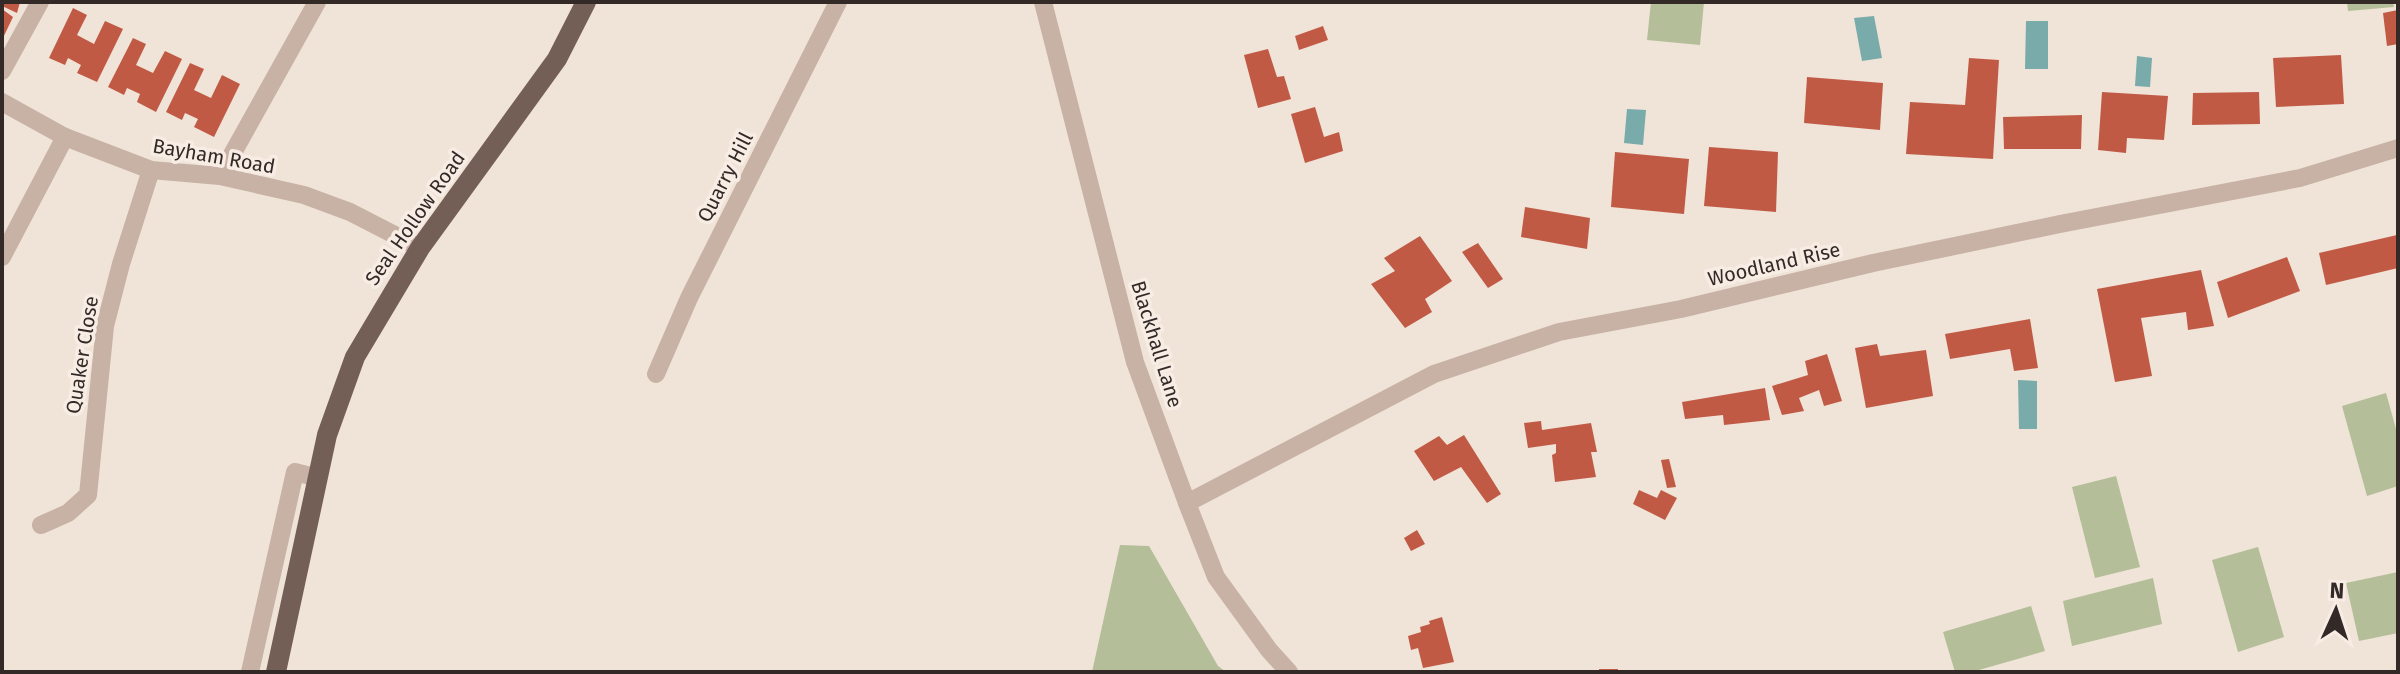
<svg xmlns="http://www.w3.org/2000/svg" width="2400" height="674" font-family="'Fira Sans',sans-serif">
  <rect width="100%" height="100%" fill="#f0e3d8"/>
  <g fill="#b4be99">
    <path d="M1651,2H1704L1700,45L1647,40Z"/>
    <path d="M2347,2H2393L2394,7L2348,11Z"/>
    <path d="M2386,393L2398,436V486L2367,496L2342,406Z"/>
    <path d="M2116,476L2140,567L2095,578L2072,487Z"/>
    <path d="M1120,545L1149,546L1218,666L1226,672H1092Z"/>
    <path d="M2258,547L2284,637L2238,652L2212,560Z"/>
    <path d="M2398,572V633L2359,641L2346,583Z"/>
    <path d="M2153,578L2162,624L2072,646L2063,601Z"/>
    <path d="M2031,606L2045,651L1972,672H1955L1943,632Z"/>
  </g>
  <g fill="#78abaa">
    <path d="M1874,16L1882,58L1862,61L1854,18Z"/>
    <path d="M2026,21H2048V69H2025Z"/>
    <path d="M2137,56L2152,58L2150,87L2135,86Z"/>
    <path d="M1627,109L1646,110L1643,145L1624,143Z"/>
    <path d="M2018,380L2037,381V429H2019Z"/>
  </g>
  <g fill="#c15a45">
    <path d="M2,2H20L17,13L2,6Z"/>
    <path d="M73,8L87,15L77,35L94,44L105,21L123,29L97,82L77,73L81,65L68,58L65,65L49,58Z"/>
    <path d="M2,9L13,17L2,40Z"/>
    <path d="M2398,10V44L2387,46L2383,13Z"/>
    <path d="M1323,26L1328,40L1299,50L1295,36Z"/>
    <path d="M133,38L146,44L136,65L153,73L165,51L182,59L156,112L137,102L140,94L127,88L124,95L108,87Z"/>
    <path d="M1268,49L1277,77L1284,76L1291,99L1258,108L1244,55Z"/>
    <path d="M2341,55L2344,104L2276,107L2273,58Z"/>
    <path d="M1969,58L1999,60L1993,159L1906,154L1910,102L1965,105Z"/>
    <path d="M190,63L204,69L194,90L211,98L222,75L240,84L214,137L194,127L198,119L185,113L182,120L166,112Z"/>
    <path d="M1807,77L1883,83L1880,130L1804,123Z"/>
    <path d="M2102,92L2168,96L2164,140L2127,138L2126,153L2098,150Z"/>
    <path d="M2259,92L2260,124L2192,125L2193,93Z"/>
    <path d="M1315,107L1324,137L1339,132L1343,151L1305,163L1291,114Z"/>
    <path d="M2082,115L2081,149H2004L2003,117Z"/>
    <path d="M1709,147L1778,152L1776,212L1704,206Z"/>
    <path d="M1615,152L1689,159L1684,214L1611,207Z"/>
    <path d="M1525,207L1590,218L1587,249L1521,237Z"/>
    <path d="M2397,235L2398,268L2326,285L2319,253Z"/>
    <path d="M1420,236L1452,281L1425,299L1432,312L1405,328L1371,284L1395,271L1384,258Z"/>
    <path d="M1478,243L1503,279L1488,288L1462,252Z"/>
    <path d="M2287,257L2300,291L2228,318L2217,282Z"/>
    <path d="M2201,270L2214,326L2188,330L2186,312L2141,318L2152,376L2115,382L2097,289Z"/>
    <path d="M2030,319L2038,368L2014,371L2010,349L1950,359L1945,334Z"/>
    <path d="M1877,344L1880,356L1926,350L1933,396L1866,408L1855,348Z"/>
    <path d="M1827,354L1842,401L1824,406L1819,390L1799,398L1804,411L1782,415L1772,386L1808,375L1805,361Z"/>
    <path d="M1765,388L1770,420L1724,425L1723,415L1685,419L1682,402Z"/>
    <path d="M1541,421L1542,430L1591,423L1597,452H1591L1596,477L1555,482L1552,455L1556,453V444L1528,448L1524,423Z"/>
    <path d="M1464,435L1501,494L1487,503L1461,467L1434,481L1414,451L1439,436L1447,445Z"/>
    <path d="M1669,459L1676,487L1667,488L1661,460Z"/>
    <path d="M1639,490L1657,498L1661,490L1677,498L1665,520L1633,504Z"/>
    <path d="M1417,530L1425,544L1411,551L1404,538Z"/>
    <path d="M1442,617L1454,662L1423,668L1418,648L1411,650L1408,636L1421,632L1420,627L1430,624L1429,621Z"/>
    <rect x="1599" y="669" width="19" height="3"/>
  </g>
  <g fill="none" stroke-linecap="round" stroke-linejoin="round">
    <g stroke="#c7b2a5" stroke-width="18">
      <path d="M1043,2L1135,362L1187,503L1216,577L1269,650L1289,672"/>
      <path d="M2,71L40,2"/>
      <path d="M2,102L65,137L151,170L220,176L304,195L350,212L420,248"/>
      <path d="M220,176L317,2"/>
      <path d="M2,257L65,137"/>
      <path d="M656,374L689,298L838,2"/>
      <path d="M1187,503L1434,374L1559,332L1681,309L1873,263L2060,224L2300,178L2398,148"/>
      <path d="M41,525L68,513L88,495L105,326L121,264L151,170"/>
      <path d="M250,672L295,472L318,478"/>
    </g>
    <path stroke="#745f57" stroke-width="20" d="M276,672L327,435L355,357L420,248L557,59L586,2"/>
  </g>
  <g text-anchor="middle" stroke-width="7" stroke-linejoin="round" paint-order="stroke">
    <g font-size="20" fill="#332926" stroke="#f8ede4">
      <text transform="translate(214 156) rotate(10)" y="7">Bayham Road</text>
      <text transform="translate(725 177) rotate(-63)" y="7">Quarry Hill</text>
      <text transform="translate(415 218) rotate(-55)" y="7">Seal Hollow Road</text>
      <text transform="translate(1774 264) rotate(-13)" y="7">Woodland Rise</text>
      <text transform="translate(1157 344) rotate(73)" y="7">Blackhall Lane</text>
      <text transform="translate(82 355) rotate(-81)" y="7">Quaker Close</text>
    </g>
  </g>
  <rect width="2400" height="674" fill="none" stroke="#332926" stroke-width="8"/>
  <g transform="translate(2336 610) rotate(3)" stroke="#f8ede4" stroke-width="6" paint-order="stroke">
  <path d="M0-6L14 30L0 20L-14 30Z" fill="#332926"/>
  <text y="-12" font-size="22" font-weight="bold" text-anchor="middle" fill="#332926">N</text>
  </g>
</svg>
